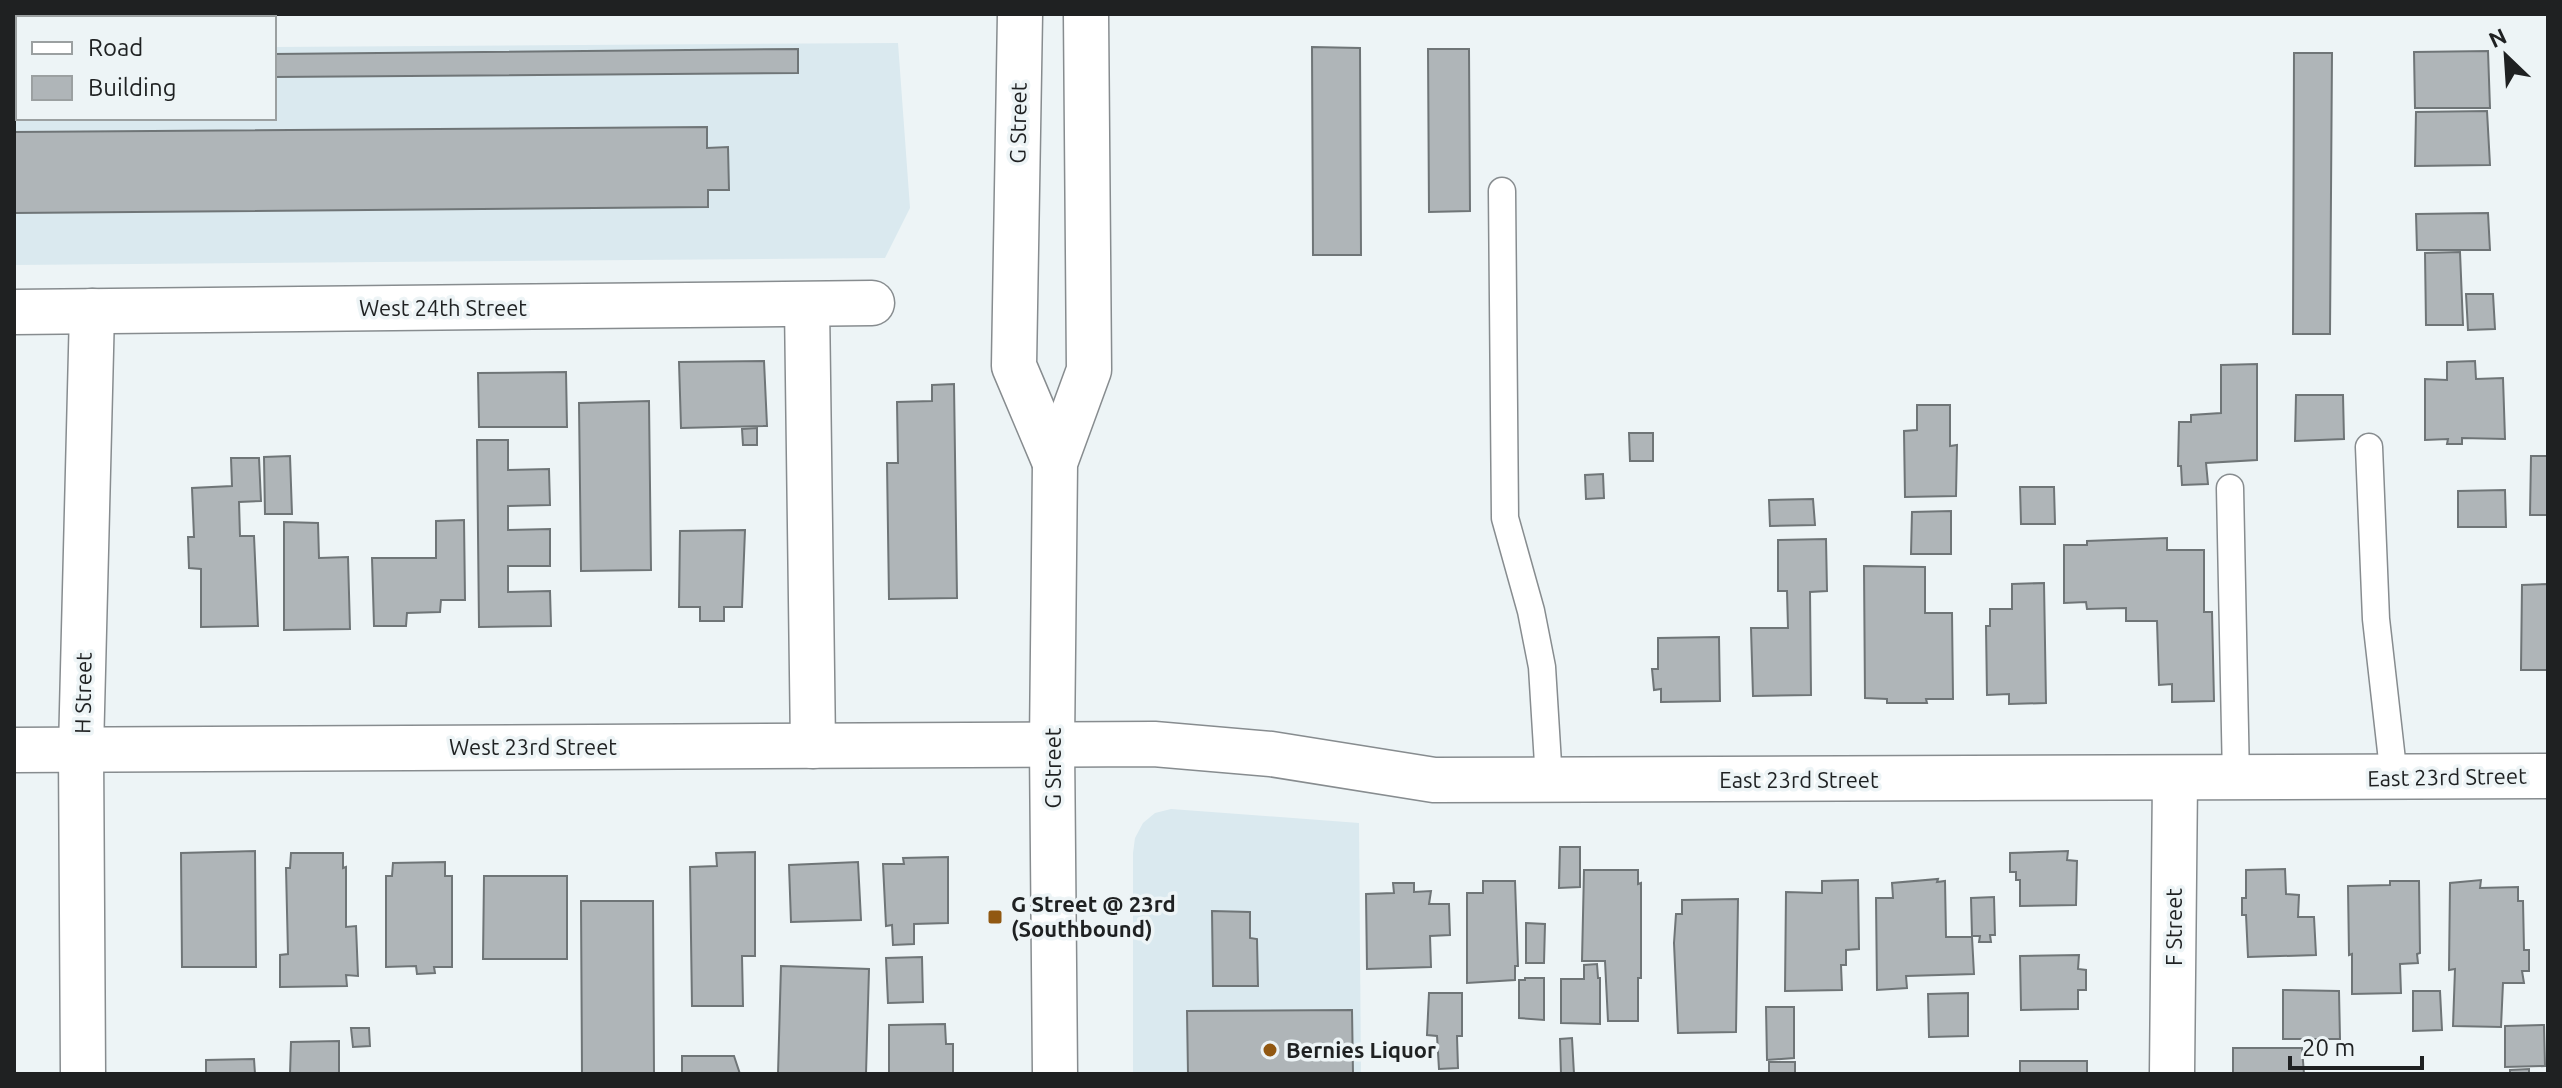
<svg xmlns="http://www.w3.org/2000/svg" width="2562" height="1088" font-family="Ubuntu,sans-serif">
  <rect width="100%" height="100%" fill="#edf4f6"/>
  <g fill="#dae9ef">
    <path d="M898,43L910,208L885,258L14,265V48H18V118H274V47Z"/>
    <path d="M1171,809L1359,823L1361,1074H1133V853L1135,838L1143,823L1155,813Z"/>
  </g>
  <g fill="#afb5b8" stroke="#6f7577" stroke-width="2">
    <path d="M1312,47L1360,48L1361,255H1313Z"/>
    <path d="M798,49V73L274,77V54Z"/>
    <path d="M1428,49H1469L1470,211L1429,212Z"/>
    <path d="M2488,51L2490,108H2415L2414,52Z"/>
    <path d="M2294,53H2332L2330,334H2293Z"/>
    <rect x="14" y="56" width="4" height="23"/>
    <path d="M2487,111L2490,165L2415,166L2416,112Z"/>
    <path d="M707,127V148L728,147L729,190H708V207L14,213V132Z"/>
    <path d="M2488,213L2490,250H2417L2416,214Z"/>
    <path d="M2460,252L2463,325H2426L2425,253Z"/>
    <path d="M2466,294H2493L2495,329L2468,330Z"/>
    <path d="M764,361L767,426L681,428L679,362Z"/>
    <path d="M2475,361L2476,379L2503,378L2505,439L2462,438V444H2447L2448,439L2425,440V379L2447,380V362Z"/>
    <path d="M2257,364V460L2206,463L2208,484L2182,485L2181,466H2178L2179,422H2191V415L2221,413V365Z"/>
    <path d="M566,372L567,427H479L478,373Z"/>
    <path d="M954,384L957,598L889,599L887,463H898L897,402L932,401V385Z"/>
    <path d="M2296,395H2343L2344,439L2295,441Z"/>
    <path d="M649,401L651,570L581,571L579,403Z"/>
    <path d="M1917,405H1950V446L1957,445L1956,496L1905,497L1904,431L1917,430Z"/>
    <path d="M757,428V445H743L742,429Z"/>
    <path d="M1629,433H1653V461H1630Z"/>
    <path d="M477,440H508V470L549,469L550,505L508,506V530L550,529V566H508V592L550,591L551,626L479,627Z"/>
    <path d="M290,456L292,514H265L264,457Z"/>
    <path d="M2531,456H2548V515H2530Z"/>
    <path d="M231,458H259L261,501L239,502L240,536H254L258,626L201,627V569L189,568L188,537H194L192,488L232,486Z"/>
    <path d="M1603,474L1604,498L1586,499L1585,475Z"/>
    <path d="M2020,487H2054L2055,524H2021Z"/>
    <path d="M2505,490L2506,527H2458V491Z"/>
    <path d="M1813,499L1815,525L1770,526L1769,500Z"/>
    <path d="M1951,511V554H1911L1912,512Z"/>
    <path d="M464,520L465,600H441L440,612L407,613L406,626H374L372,558H436V521Z"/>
    <path d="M284,522L318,523L319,558L348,557L350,629L284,630Z"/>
    <path d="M745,530L742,607H724V621H700V607H679L680,531Z"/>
    <path d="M2167,538V550H2204V612H2212L2214,701L2172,702V684L2159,685L2157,621H2126V608L2087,609L2086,602L2064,603V545H2087V541Z"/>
    <path d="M1826,539L1827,591L1810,592L1811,695L1753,696L1751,628H1788L1787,591H1778V540Z"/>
    <path d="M1864,566L1925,567V613H1952L1953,699H1926L1927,703H1887V699L1865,698Z"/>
    <path d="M2044,583L2046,703L2009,704V694L1987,695L1986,626H1990V609H2012V584Z"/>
    <path d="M2548,584V670H2521L2522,585Z"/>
    <path d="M1719,637L1720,701L1661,702V689L1654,690L1652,669H1658V638Z"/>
    <path d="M1560,847H1580V887L1559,888Z"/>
    <path d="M255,851L256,967H182L181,853Z"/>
    <path d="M2068,851L2067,860L2077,861L2076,905L2020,906V880H2016V872H2010V853Z"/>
    <path d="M755,852V956H742L743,1006H692L690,867L717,866L716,853Z"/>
    <path d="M291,853H343V868L346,867V927L356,926L358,976L346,975L347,986L280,987V955L288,954L286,868H290Z"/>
    <path d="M948,857V923L914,924V944L893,945L892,925L886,926L883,864H904L903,858Z"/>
    <path d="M445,862V876H452V967H434L435,973L417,974L416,966L386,967V876H392L393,863Z"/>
    <path d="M858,862L861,920L791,922L789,865Z"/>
    <path d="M2285,869L2286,894L2299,895L2298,917H2314L2316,955L2248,957L2246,915H2242V898H2246V870Z"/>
    <path d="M1584,870H1638V884L1641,883V978H1638V1021H1608L1605,961H1582Z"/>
    <path d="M484,876H567V959H483Z"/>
    <path d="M1938,879L1937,882L1945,881L1946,937H1972L1974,974L1906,976L1907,988L1877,990L1876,898H1893L1892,883Z"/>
    <path d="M1858,880L1859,949L1846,950V965H1841L1842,990L1785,991L1786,892L1822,893V881Z"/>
    <path d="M2481,880L2480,888L2518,887V901H2523L2524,950H2529V971H2522L2524,983H2503L2501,1027L2453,1026L2455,969L2449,970L2450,883Z"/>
    <path d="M1483,881H1515L1518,966H1515V980L1467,983V893H1483Z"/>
    <path d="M2390,881H2419L2420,953L2417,954L2418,963L2400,964L2401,993L2352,994V954L2349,955L2348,886L2390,885Z"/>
    <path d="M1393,883H1414V892L1431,891L1429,904H1449L1450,935L1430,936L1431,967L1367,969L1366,894L1394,893Z"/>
    <path d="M1994,897L1995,935H1990L1991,942H1979L1980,936H1972L1971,898Z"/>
    <path d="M1738,899L1736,1032L1678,1033L1674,943L1676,914H1682V900Z"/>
    <path d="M581,901H653L654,1074H582Z"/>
    <path d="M1212,911L1250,912V938L1257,939L1258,986H1213Z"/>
    <path d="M1526,923L1545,924L1544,963H1526Z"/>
    <path d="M2079,955L2078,969L2086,970V990H2078V1009L2021,1010L2020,956Z"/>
    <path d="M922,957L923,1002L888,1003L886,958Z"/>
    <path d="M1597,964L1598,978H1600V1024L1561,1023V979H1584V965Z"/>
    <path d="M781,966L869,969L866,1074H778Z"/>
    <path d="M1525,978H1544V1020L1519,1018V980H1525Z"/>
    <path d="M2283,990L2339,991L2340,1039H2283Z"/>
    <path d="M2413,991H2440L2442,1030L2413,1031Z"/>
    <path d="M1429,993H1462V1036H1457L1458,1068L1439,1069L1437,1036L1427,1035Z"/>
    <path d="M1968,993V1036L1929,1037L1928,994Z"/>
    <path d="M1766,1007H1794V1058L1767,1060Z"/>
    <path d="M1352,1010L1353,1074H1188L1187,1011Z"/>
    <path d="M945,1024L946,1044H953V1074H889V1025Z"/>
    <path d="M2544,1025L2545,1066L2505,1067V1026Z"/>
    <path d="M351,1028H369L370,1046L353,1047Z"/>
    <path d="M1572,1038L1574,1074H1561L1560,1039Z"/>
    <path d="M339,1041V1074H290L291,1042Z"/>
    <path d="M2233,1048H2302L2304,1074H2233Z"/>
    <path d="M682,1056H734L740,1074H682Z"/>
    <path d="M254,1059L255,1074H206V1060Z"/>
    <rect x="2020" y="1061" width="67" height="13"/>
    <rect x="1769" y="1062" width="26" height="12"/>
    <path d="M2529,1069V1074H2510V1070Z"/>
  </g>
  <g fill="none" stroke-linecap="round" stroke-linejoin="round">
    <defs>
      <g id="lane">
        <path d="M1502,191L1505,518L1531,611L1542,667L1549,780"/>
        <path d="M2369,447L2376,619L2394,778"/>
        <path d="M2230,488L2236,779"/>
      </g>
      <g id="street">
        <path d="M807,305L813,746"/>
        <path d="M14,312L872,303"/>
        <path d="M14,750L1154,744L1271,754L1434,780L2548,776"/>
        <path d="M83,1074L81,750L92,311"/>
        <path d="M2172,1074L2175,779"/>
      </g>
      <g id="secondary">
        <path d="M1020,14L1014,366L1055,463"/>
        <path d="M1055,1074L1052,745L1055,463L1089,370L1086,14"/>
      </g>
    </defs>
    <use href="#lane" stroke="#878c8f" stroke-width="29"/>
    <use href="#street" stroke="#878c8f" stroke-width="47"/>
    <use href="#secondary" stroke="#878c8f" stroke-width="47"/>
    <use href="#lane" stroke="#fff" stroke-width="26"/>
    <use href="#street" stroke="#fff" stroke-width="44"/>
    <use href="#secondary" stroke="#fff" stroke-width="44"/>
  </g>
  <g fill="#915812" stroke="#edf4f6" stroke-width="3">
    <rect x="987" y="909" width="16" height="16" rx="4"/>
    <circle cx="1270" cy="1050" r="8"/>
  </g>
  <g text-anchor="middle" stroke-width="7" stroke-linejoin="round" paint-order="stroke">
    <g font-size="22" fill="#1f2122" stroke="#edf4f6">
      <text transform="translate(1018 123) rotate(-89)" y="8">G Street</text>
      <text x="443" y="316">West 24th Street</text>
      <text transform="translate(83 693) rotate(-89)" y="8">H Street</text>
      <text x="533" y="755">West 23rd Street</text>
      <text transform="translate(1053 768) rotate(-90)" y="8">G Street</text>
      <text transform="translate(2447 777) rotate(-1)" y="8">East 23rd Street</text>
      <text x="1799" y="788">East 23rd Street</text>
      <text transform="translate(2174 927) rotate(-90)" y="8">F Street</text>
    </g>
    <g font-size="22" font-weight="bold" fill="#1f2122" stroke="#edf4f6" text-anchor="start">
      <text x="1011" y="912">G Street @ 23rd<tspan x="1011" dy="25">(Southbound)</tspan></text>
      <text x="1286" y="1058">Bernies Liquor</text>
    </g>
  </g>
  <rect width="2562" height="1088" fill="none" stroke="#1f2122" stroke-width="32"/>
  <rect x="16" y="16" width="260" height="104" fill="#edf4f6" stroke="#9ba0a1" stroke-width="2"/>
  <rect x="32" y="42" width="40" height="12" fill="#ffffff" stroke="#9ba0a1" stroke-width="2"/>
  <text x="88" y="56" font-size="24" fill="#1f2122">Road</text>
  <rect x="32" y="76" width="40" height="24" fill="#afb5b8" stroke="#9ba0a1" stroke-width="2"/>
  <text x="88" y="96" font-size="24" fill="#1f2122">Building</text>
  <g transform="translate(2506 56) rotate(335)" stroke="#edf4f6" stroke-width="6" paint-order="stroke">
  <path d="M0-6L14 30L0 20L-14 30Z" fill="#1f2122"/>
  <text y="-12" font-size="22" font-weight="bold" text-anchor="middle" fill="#1f2122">N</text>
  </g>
  <path d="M2290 1056v12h132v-12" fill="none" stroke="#1f2122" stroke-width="4"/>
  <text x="2302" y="1056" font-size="24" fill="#1f2122" stroke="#edf4f6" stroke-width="6" paint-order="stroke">20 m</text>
</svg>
